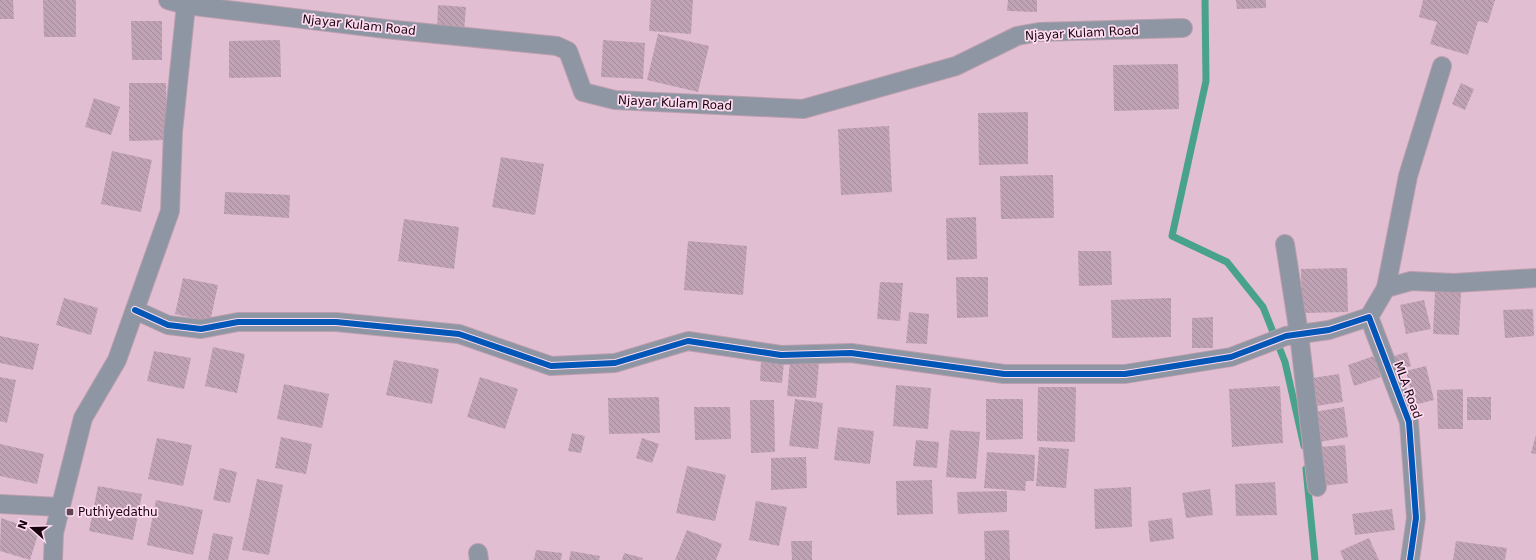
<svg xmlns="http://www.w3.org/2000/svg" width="1536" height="560" font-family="'DejaVu Sans',sans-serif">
  <defs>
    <pattern id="building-back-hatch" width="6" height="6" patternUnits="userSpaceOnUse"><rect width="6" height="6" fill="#bfa2b3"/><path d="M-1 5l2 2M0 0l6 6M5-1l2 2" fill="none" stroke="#a38a99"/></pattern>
  </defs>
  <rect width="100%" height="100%" fill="#e2bed2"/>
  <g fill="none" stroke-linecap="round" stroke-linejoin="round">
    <g stroke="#49a28b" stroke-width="7">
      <path d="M1205,0L1206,81L1172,236L1227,262L1263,307L1285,362L1304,446"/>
      <path d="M1306,469L1315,560"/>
    </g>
  </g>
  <g fill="url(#building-back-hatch)">
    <path d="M0,0H13L14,19H0Z"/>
    <path d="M43,0H76V37H44Z"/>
    <path d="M651,0H693L691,34L649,31Z"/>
    <path d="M1008,0H1037V12L1007,11Z"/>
    <path d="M1236,0H1266V8L1237,9Z"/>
    <path d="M1423,0H1495L1488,23L1478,21L1468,55L1430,44L1437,22L1419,17Z"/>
    <path d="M438,5L466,7L464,33L437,31Z"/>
    <path d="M131,21H162V60H132Z"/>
    <path d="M658,34L709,46L698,92L647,80Z"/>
    <path d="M280,40L281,77L229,78V41Z"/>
    <path d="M603,40L645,43L643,79L601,77Z"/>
    <path d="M1178,64L1179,109L1114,111L1113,65Z"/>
    <path d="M129,83H166L167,140L129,141Z"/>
    <path d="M1461,83L1474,89L1465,110L1452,104Z"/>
    <path d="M94,98L120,107L111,135L85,127Z"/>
    <path d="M1028,112V164L979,165L978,113Z"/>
    <path d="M889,126L892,192L841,195L838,129Z"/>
    <path d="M112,151L152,160L141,212L101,204Z"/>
    <path d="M501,157L544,164L535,215L492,207Z"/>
    <path d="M1053,175L1054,218L1001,219L1000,176Z"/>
    <path d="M225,192L290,195L289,218L224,214Z"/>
    <path d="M976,217L977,259L947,260L946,218Z"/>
    <path d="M404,219L459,227L454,269L398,261Z"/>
    <path d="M688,241L747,246L743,295L684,290Z"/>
    <path d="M1078,251H1111L1112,285L1079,286Z"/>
    <path d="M1347,268L1348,312L1302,313L1301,269Z"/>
    <path d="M956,277H988V317L957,318Z"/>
    <path d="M183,278L218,285L210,322L175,314Z"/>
    <path d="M880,282L903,283L900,321L877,319Z"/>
    <path d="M1435,291L1461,292L1459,335L1433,334Z"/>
    <path d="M64,298L98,308L91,335L56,325Z"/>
    <path d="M1171,298V337L1112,338L1111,300Z"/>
    <path d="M1424,300L1431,329L1406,334L1400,305Z"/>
    <path d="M1533,309L1534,336L1505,338L1503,310Z"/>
    <path d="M909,312L929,314L927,344L906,343Z"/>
    <path d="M1213,317V348H1192V318Z"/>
    <path d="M0,336L39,344L33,370L0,363Z"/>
    <path d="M213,347L245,354L237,393L205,386Z"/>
    <path d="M154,351L191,358L184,389L147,381Z"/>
    <path d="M1407,352L1411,366L1395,371L1391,357Z"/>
    <path d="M1374,356L1381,377L1354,386L1348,365Z"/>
    <path d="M394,360L439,369L432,404L386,395Z"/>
    <path d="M761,360L784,362L782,383L760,381Z"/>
    <path d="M790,361L819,363L816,398L787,396Z"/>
    <path d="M1426,366L1434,400L1414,405L1406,371Z"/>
    <path d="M1339,374L1343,402L1316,406L1312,378Z"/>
    <path d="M0,377L16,380L7,423L0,421Z"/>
    <path d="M480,377L518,389L505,429L467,417Z"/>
    <path d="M284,384L329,394L322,428L277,419Z"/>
    <path d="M896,385L931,388L928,429L893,426Z"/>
    <path d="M1280,386L1283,443L1232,447L1229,389Z"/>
    <path d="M1038,387H1076L1075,442L1037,441Z"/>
    <path d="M1463,389V429H1438L1437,390Z"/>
    <path d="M659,397L660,433L609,434L608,398Z"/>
    <rect x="1467" y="397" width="24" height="23"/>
    <path d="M795,399L823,403L818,449L789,446Z"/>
    <path d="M986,399H1023V439L986,440Z"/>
    <path d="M750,400H774L775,452L751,453Z"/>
    <path d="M694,407H730L731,439L695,440Z"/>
    <path d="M1344,407L1348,437L1319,442L1314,412Z"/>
    <path d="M838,427L874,431L870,464L834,460Z"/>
    <path d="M950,430L980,432L976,479L946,477Z"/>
    <path d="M572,433L585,436L581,453L568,451Z"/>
    <path d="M1536,435V454L1531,453Z"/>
    <path d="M281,437L312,444L306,474L275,468Z"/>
    <path d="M157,438L192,445L183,486L148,479Z"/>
    <path d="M642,438L659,444L652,463L636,458Z"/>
    <path d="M916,440L939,442L937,468L913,466Z"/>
    <path d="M0,444L44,454L37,484L0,476Z"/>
    <path d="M1345,445L1348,483L1323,486L1320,447Z"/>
    <path d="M1039,447L1069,449L1066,488L1036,486Z"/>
    <path d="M987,452L1035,455L1034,481H1026L1025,491L984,488Z"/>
    <path d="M806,457L807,488L771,490V458Z"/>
    <path d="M687,466L726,475L715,521L676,513Z"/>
    <path d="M220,468L237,472L230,503L213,500Z"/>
    <path d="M257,479L283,485L269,555L242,550Z"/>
    <path d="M932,480L933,514L897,515L896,481Z"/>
    <path d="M1275,482L1277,515L1236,516L1235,484Z"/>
    <path d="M98,486L142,494L133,540L89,531Z"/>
    <path d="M1131,487L1132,527L1095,529L1094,489Z"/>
    <path d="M1210,489L1213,515L1186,518L1182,493Z"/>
    <path d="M1007,491V512L958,514L957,492Z"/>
    <path d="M156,500L203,510L193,555L147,545Z"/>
    <path d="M756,501L787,507L779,546L749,540Z"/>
    <path d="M1392,509L1395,530L1355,535L1352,514Z"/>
    <path d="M1,518L39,531L30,560L0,551Z"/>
    <path d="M1172,518L1174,539L1150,542L1148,521Z"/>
    <path d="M687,530L722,544L716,560H675Z"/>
    <path d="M1009,530L1010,560H985L984,531Z"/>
    <path d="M213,533L233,537L228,560H208Z"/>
    <path d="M1369,538L1379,560H1344L1340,551Z"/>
    <path d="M791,541H812V560H792Z"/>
    <path d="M1456,541L1507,548L1505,560H1453Z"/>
    <path d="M536,550L562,553L561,560H534Z"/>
    <path d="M571,551L600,556L599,560H569Z"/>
    <path d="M624,553L643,558L642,560H622Z"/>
  </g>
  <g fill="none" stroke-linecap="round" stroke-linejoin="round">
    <defs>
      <g id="minor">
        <path d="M168,0L186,5L386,29L557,46L568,51L583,92L615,100L803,109L956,66L1017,36L1039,32L1183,28"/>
        <path d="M1285,244L1299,334L1317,487"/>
        <path d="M1386,288L1408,176L1442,66"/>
        <path d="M135,310L168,325L201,329L238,322H336L459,334L551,366L615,363L688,341L781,355L851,353L1004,374H1125L1231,357L1286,336L1329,330L1369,317L1409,422L1416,518L1410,560"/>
        <path d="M1369,317L1386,288L1411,281L1454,283L1536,278"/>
        <path d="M0,504L60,507"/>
        <path d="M478,553L479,560"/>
        <path d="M53,560L54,533L83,418L117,360L170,211L173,132L186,5L185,0"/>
      </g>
    </defs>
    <use href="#minor" stroke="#bb9fae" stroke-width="20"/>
    <use href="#minor" stroke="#8e95a3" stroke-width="18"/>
    <defs>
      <path id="cycleway" d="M135,310L168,325L201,329L238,322H336L459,334L551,366L615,363L688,341L781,355L851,353L1004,374H1125L1231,357L1286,336L1329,330L1369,317L1409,422L1416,518L1410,560"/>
    </defs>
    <use href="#cycleway" stroke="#fedbee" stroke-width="8"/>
    <use href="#cycleway" stroke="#0057b8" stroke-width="6"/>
  </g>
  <rect fill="#5f4554" stroke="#fedbee" stroke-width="1.5" x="66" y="508" width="8" height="8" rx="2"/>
  <g text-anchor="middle" stroke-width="3.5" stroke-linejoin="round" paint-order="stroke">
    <g font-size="12" fill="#180410" stroke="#fedbee">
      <text transform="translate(359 25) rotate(6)" y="4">Njayar Kulam Road</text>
      <text transform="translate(1082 33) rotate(-3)" y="4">Njayar Kulam Road</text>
      <text transform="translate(675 103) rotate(3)" y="4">Njayar Kulam Road</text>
      <text transform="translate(1408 390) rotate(70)" y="4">MLA Road</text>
    </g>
    <g font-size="12" fill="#180410" stroke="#fedbee" text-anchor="start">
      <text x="78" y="516">Puthiyedathu</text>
    </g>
  </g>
  <g transform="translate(32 528) rotate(290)" stroke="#fedbee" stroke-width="3" paint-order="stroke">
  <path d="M0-3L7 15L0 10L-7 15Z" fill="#180410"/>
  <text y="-6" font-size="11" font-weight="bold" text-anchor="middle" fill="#180410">N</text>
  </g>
</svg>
